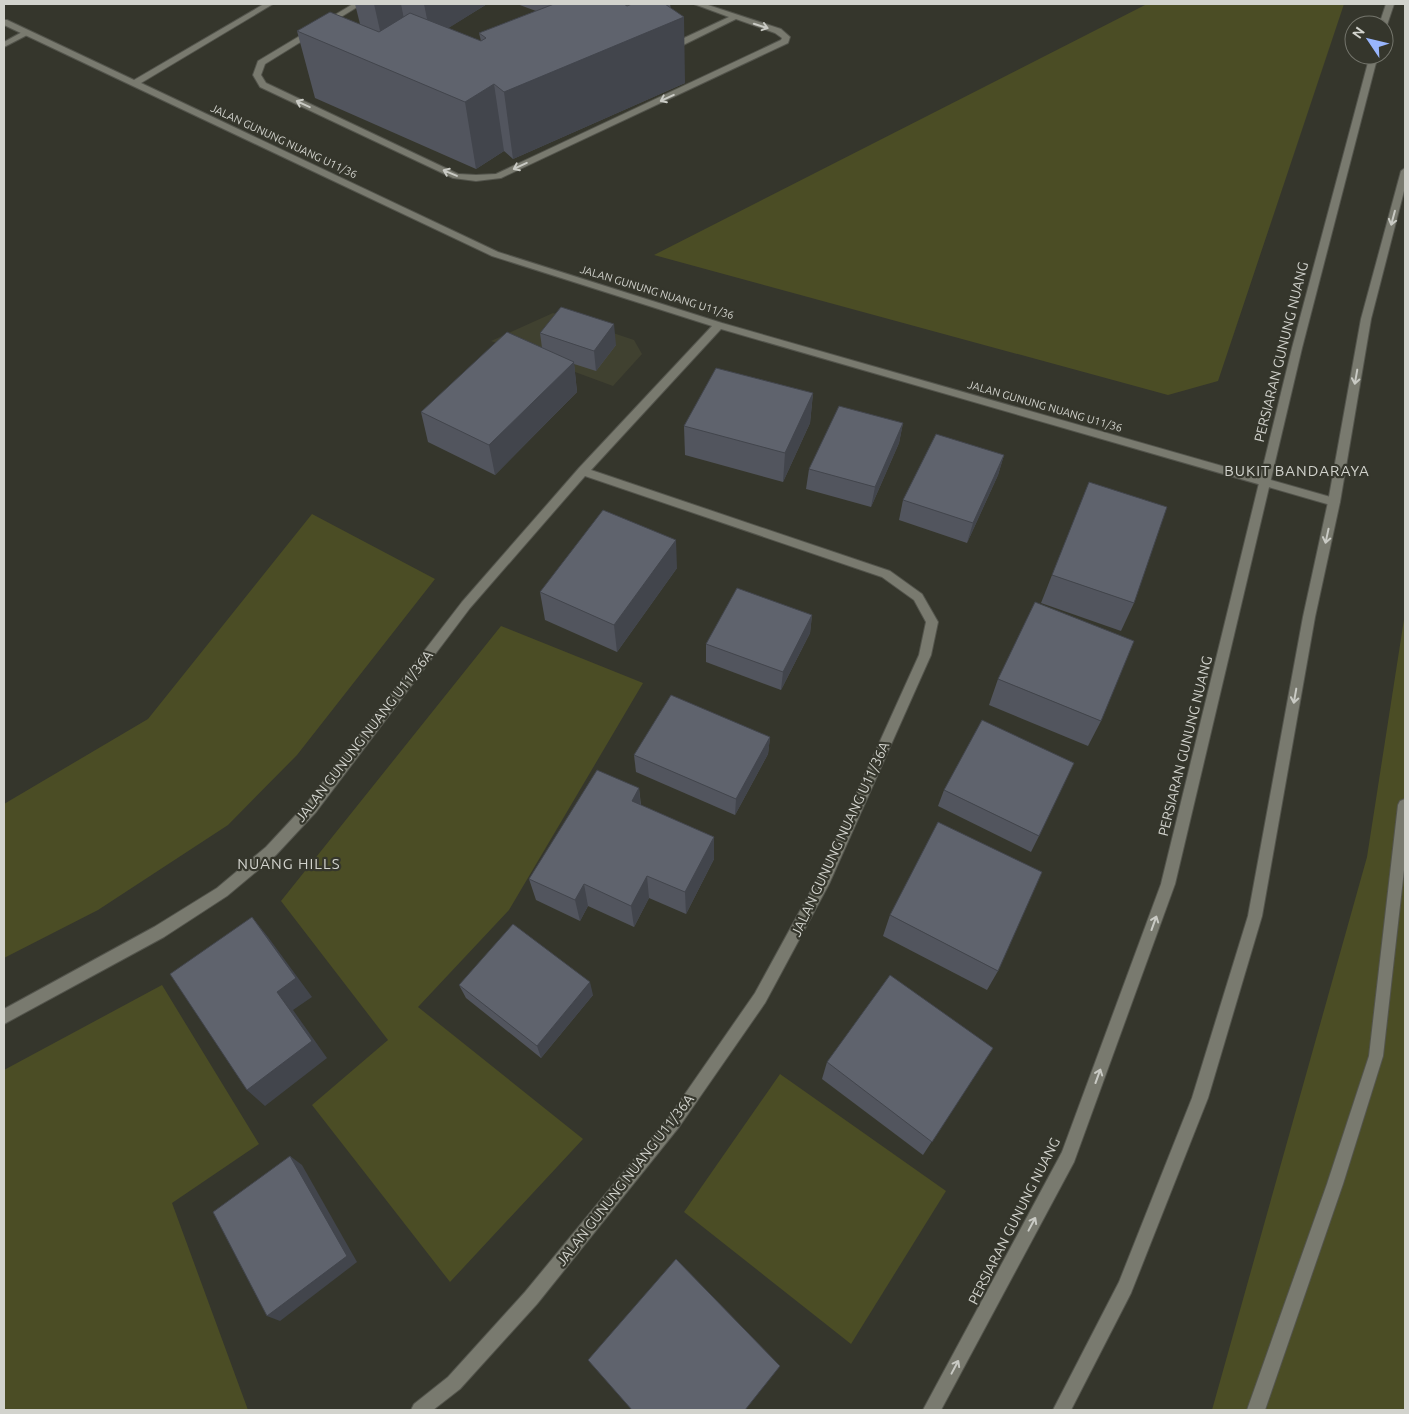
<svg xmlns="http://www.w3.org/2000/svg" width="1409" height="1414" font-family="Ubuntu,sans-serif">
  <rect width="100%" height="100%" fill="#35362c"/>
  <path fill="#404130" d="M553,313L634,340L642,354L613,386L491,341Z"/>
  <g fill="#4b4d25">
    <path d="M1147,4H1344L1218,381L1168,395L654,255Z"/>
    <path d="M312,514L435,579L297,755L228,825L98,910L4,958V804L148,719Z"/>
    <path d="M1405,613V1410H1212L1367,857Z"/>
    <path d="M501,626L643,683L509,910L418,1007L583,1139L450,1282L312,1105L388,1040L281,901Z"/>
    <path d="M162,985L259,1144L172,1203L248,1410H4V1070Z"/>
    <path d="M780,1074L946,1191L851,1344L684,1212Z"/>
  </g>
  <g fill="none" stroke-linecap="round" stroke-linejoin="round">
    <defs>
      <g id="service">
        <path d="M353,4H362L265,64L261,75L266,83L458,174L476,175L496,174L781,40L782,38L775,33L736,19L673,50H667V46L729,17L694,4H705L781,29L790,37L788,43L501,178L476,181L453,178L260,87L253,75L258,61Z"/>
        <path d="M24,31L31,33L4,47V42Z"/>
        <path d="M1405,799V861L1383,1056L1343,1184L1265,1410H1247L1327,1184L1369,1056L1398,805L1400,801Z"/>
      </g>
      <path id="minor" d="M264,4H273L141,83L498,252L722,323L1334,498L1340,502L1334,506L721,329L591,470L890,571L922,594L938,622L931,655L829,884L765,1003L679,1127L537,1304L460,1389L433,1410H411L414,1404L448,1377L525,1292L669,1117L755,993L819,876L919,655L926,622L914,600L882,577L585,476L470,608L316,812L276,855L227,896L164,937L4,1024V1009L154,927L217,888L266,847L306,804L462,602L579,468L712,326L492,256L4,25V20H7L134,80Z"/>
      <g id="tertiary">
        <path d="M1386,4H1394L1387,25L1384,27V25H1379Z"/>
        <path d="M1370,55H1378L1302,348L1175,884L1074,1162L941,1410H923L1062,1152L1161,884L1292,348Z"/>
        <path d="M1405,168V187L1371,319L1340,502L1315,617L1262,916L1208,1098L1131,1293L1071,1410H1053L1119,1282L1192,1098L1248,916L1303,617L1328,502L1361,319L1401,171Z"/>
      </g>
    </defs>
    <use href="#service" stroke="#53544c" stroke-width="2"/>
    <use href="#minor" stroke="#53544c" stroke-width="2"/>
    <use href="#tertiary" stroke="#53544c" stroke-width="2"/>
    <use href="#service" fill="#797a6f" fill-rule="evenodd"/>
    <use href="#minor" fill="#797a6f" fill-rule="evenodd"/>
    <use href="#tertiary" fill="#797a6f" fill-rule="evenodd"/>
  </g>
  <g fill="#52555e">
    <path d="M355,4H487L448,28L481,41L479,33L536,11L517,4H670L685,83L513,159L504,151L476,169L315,98L297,31L360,24Z"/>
    <path d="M540,333L616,345L596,371L574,364L577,392L495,475L428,442L421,412L542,348Z"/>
    <path d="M813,393L810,423L783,482L685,455L684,426Z"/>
    <path d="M903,423L899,443L871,507L806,489L809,469Z"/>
    <path d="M1004,455L998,475L967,543L899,520L903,500Z"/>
    <path d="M677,568L617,652L545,620L540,592Z"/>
    <path d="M1052,575L1134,603L1121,631L1041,603Z"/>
    <path d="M812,615L810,633L781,690L706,662V644Z"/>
    <path d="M998,679L1101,721L1088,746L989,705Z"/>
    <path d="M770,737L768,754L735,815L636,772L634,755Z"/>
    <path d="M639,788L641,805L714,837V859L686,914L649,898L634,927L588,906L580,921L536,900L529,879Z"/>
    <path d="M944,790L1039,836L1031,852L938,806Z"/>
    <path d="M890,915L998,971L987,990L883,936Z"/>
    <path d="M459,985L593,995L541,1058L466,998Z"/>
    <path d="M993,1048L923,1155L822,1079L827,1062Z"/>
  </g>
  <g fill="#42454c">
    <path d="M374,4H401L406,29L383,44Z"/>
    <path d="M424,4H487L431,39Z"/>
    <path d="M684,17L685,83L513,159L504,92Z"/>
    <path d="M494,84L504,151L476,169L465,102Z"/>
    <path d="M614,324L616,345L596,371L594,351Z"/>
    <path d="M574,362L577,392L495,475L489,445Z"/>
    <path d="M813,393L810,423L783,482L785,453Z"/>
    <path d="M903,423L899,443L871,507L875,487Z"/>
    <path d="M1004,455L998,475L967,543L973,523Z"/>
    <path d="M676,540L677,568L617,652L614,625Z"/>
    <path d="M812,615L810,633L781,690L783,672Z"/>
    <path d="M770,737L768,754L735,815L736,799Z"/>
    <path d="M639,788L641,812L632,801Z"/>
    <path d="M714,837V859L686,914L685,892Z"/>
    <path d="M647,876L649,898L634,927L631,906Z"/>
    <path d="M584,884L588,906L580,921L575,900Z"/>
    <path d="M252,917L268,937L312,997L293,1010L327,1058L265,1106L247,1090L277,992Z"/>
    <path d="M590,982L593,995L541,1058L537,1046Z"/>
    <path d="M290,1156L302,1165L357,1262L280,1321L267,1316Z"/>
  </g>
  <g fill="#5f636d" stroke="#42454c">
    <path d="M554,4H624L627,6L632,4H665L684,17L504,92L494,84L465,102L297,31L330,12L379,32L410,13L481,41L486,38L479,33Z"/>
    <path d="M561,307L614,324L594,351L540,333Z"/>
    <path d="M507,332L574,362L489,445L421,412Z"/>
    <path d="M716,368L813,393L785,453L684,426Z"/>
    <path d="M839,406L903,423L875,487L809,469Z"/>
    <path d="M936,434L1004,455L973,523L903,500Z"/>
    <path d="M1089,482L1167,507L1134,603L1052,575Z"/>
    <path d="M603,510L676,540L614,625L540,592Z"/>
    <path d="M737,588L812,615L783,672L706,644Z"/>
    <path d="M1035,602L1134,641L1101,721L998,679Z"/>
    <path d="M671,695L770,737L736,799L634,755Z"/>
    <path d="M982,720L1074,763L1039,836L944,790Z"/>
    <path d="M597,770L639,788L632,801L714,837L685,892L647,876L631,906L584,884L575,900L529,879Z"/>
    <path d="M938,822L1042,872L998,971L890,915Z"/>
    <path d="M252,917L296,978L277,992L312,1041L247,1090L170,974Z"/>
    <path d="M513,924L590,982L537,1046L459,985Z"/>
    <path d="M890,975L993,1048L932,1142L827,1062Z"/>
    <path d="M290,1156L347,1256L267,1316L213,1212Z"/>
    <path d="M676,1259L780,1366L745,1410H632L588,1360Z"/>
  </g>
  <defs><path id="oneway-shaft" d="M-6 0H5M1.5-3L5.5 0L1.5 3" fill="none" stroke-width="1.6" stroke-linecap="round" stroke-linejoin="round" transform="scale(1.25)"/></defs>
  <g stroke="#c9cac4">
    <use href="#oneway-shaft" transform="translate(761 26) rotate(18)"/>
    <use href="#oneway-shaft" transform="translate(667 98) rotate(155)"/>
    <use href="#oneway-shaft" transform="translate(303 104) rotate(-155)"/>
    <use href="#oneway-shaft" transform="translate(520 166) rotate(155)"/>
    <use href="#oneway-shaft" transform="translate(450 173) rotate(-157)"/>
    <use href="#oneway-shaft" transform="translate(1393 218) rotate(105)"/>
    <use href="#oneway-shaft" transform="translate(1356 377) rotate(100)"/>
    <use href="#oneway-shaft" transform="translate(1327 536) rotate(102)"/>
    <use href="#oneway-shaft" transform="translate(1295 696) rotate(100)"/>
    <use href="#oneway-shaft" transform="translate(1154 923) rotate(-70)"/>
    <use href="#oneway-shaft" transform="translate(1098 1076) rotate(-70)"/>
    <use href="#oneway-shaft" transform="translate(1032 1224) rotate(-62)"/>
    <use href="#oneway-shaft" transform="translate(955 1367) rotate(-62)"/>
  </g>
  <g text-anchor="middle" stroke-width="4.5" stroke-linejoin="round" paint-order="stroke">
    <g font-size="11" fill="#d2d3cd" stroke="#35362c">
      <text transform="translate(284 141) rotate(25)" y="4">JALAN GUNUNG NUANG U11/36</text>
      <text transform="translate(657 292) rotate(17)" y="4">JALAN GUNUNG NUANG U11/36</text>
      <text transform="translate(1045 406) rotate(16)" y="4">JALAN GUNUNG NUANG U11/36</text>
    </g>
    <g font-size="14" fill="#d2d3cd" stroke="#35362c">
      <text transform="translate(1281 352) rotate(-76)" y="5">PERSIARAN GUNUNG NUANG</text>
      <text transform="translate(364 736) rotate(-52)" y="5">JALAN GUNUNG NUANG U11/36A</text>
      <text transform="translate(1185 746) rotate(-76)" y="5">PERSIARAN GUNUNG NUANG</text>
      <text transform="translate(840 839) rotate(-65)" y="5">JALAN GUNUNG NUANG U11/36A</text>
      <text transform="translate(625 1180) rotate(-52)" y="5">JALAN GUNUNG NUANG U11/36A</text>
      <text transform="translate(1014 1221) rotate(-63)" y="5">PERSIARAN GUNUNG NUANG</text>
    </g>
    <g font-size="15" letter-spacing="1" fill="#d2d3cd" stroke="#35362c">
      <text x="1297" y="476">BUKIT BANDARAYA</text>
      <text x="289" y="869">NUANG HILLS</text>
    </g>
  </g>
  <rect width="1409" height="1414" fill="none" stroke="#d2d3cd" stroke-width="10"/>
  <g transform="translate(1369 40) rotate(305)"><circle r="24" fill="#35362c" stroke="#74756c"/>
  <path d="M0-4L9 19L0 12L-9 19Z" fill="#98b5fd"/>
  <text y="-8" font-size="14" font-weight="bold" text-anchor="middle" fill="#d2d3cd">N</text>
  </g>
</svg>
